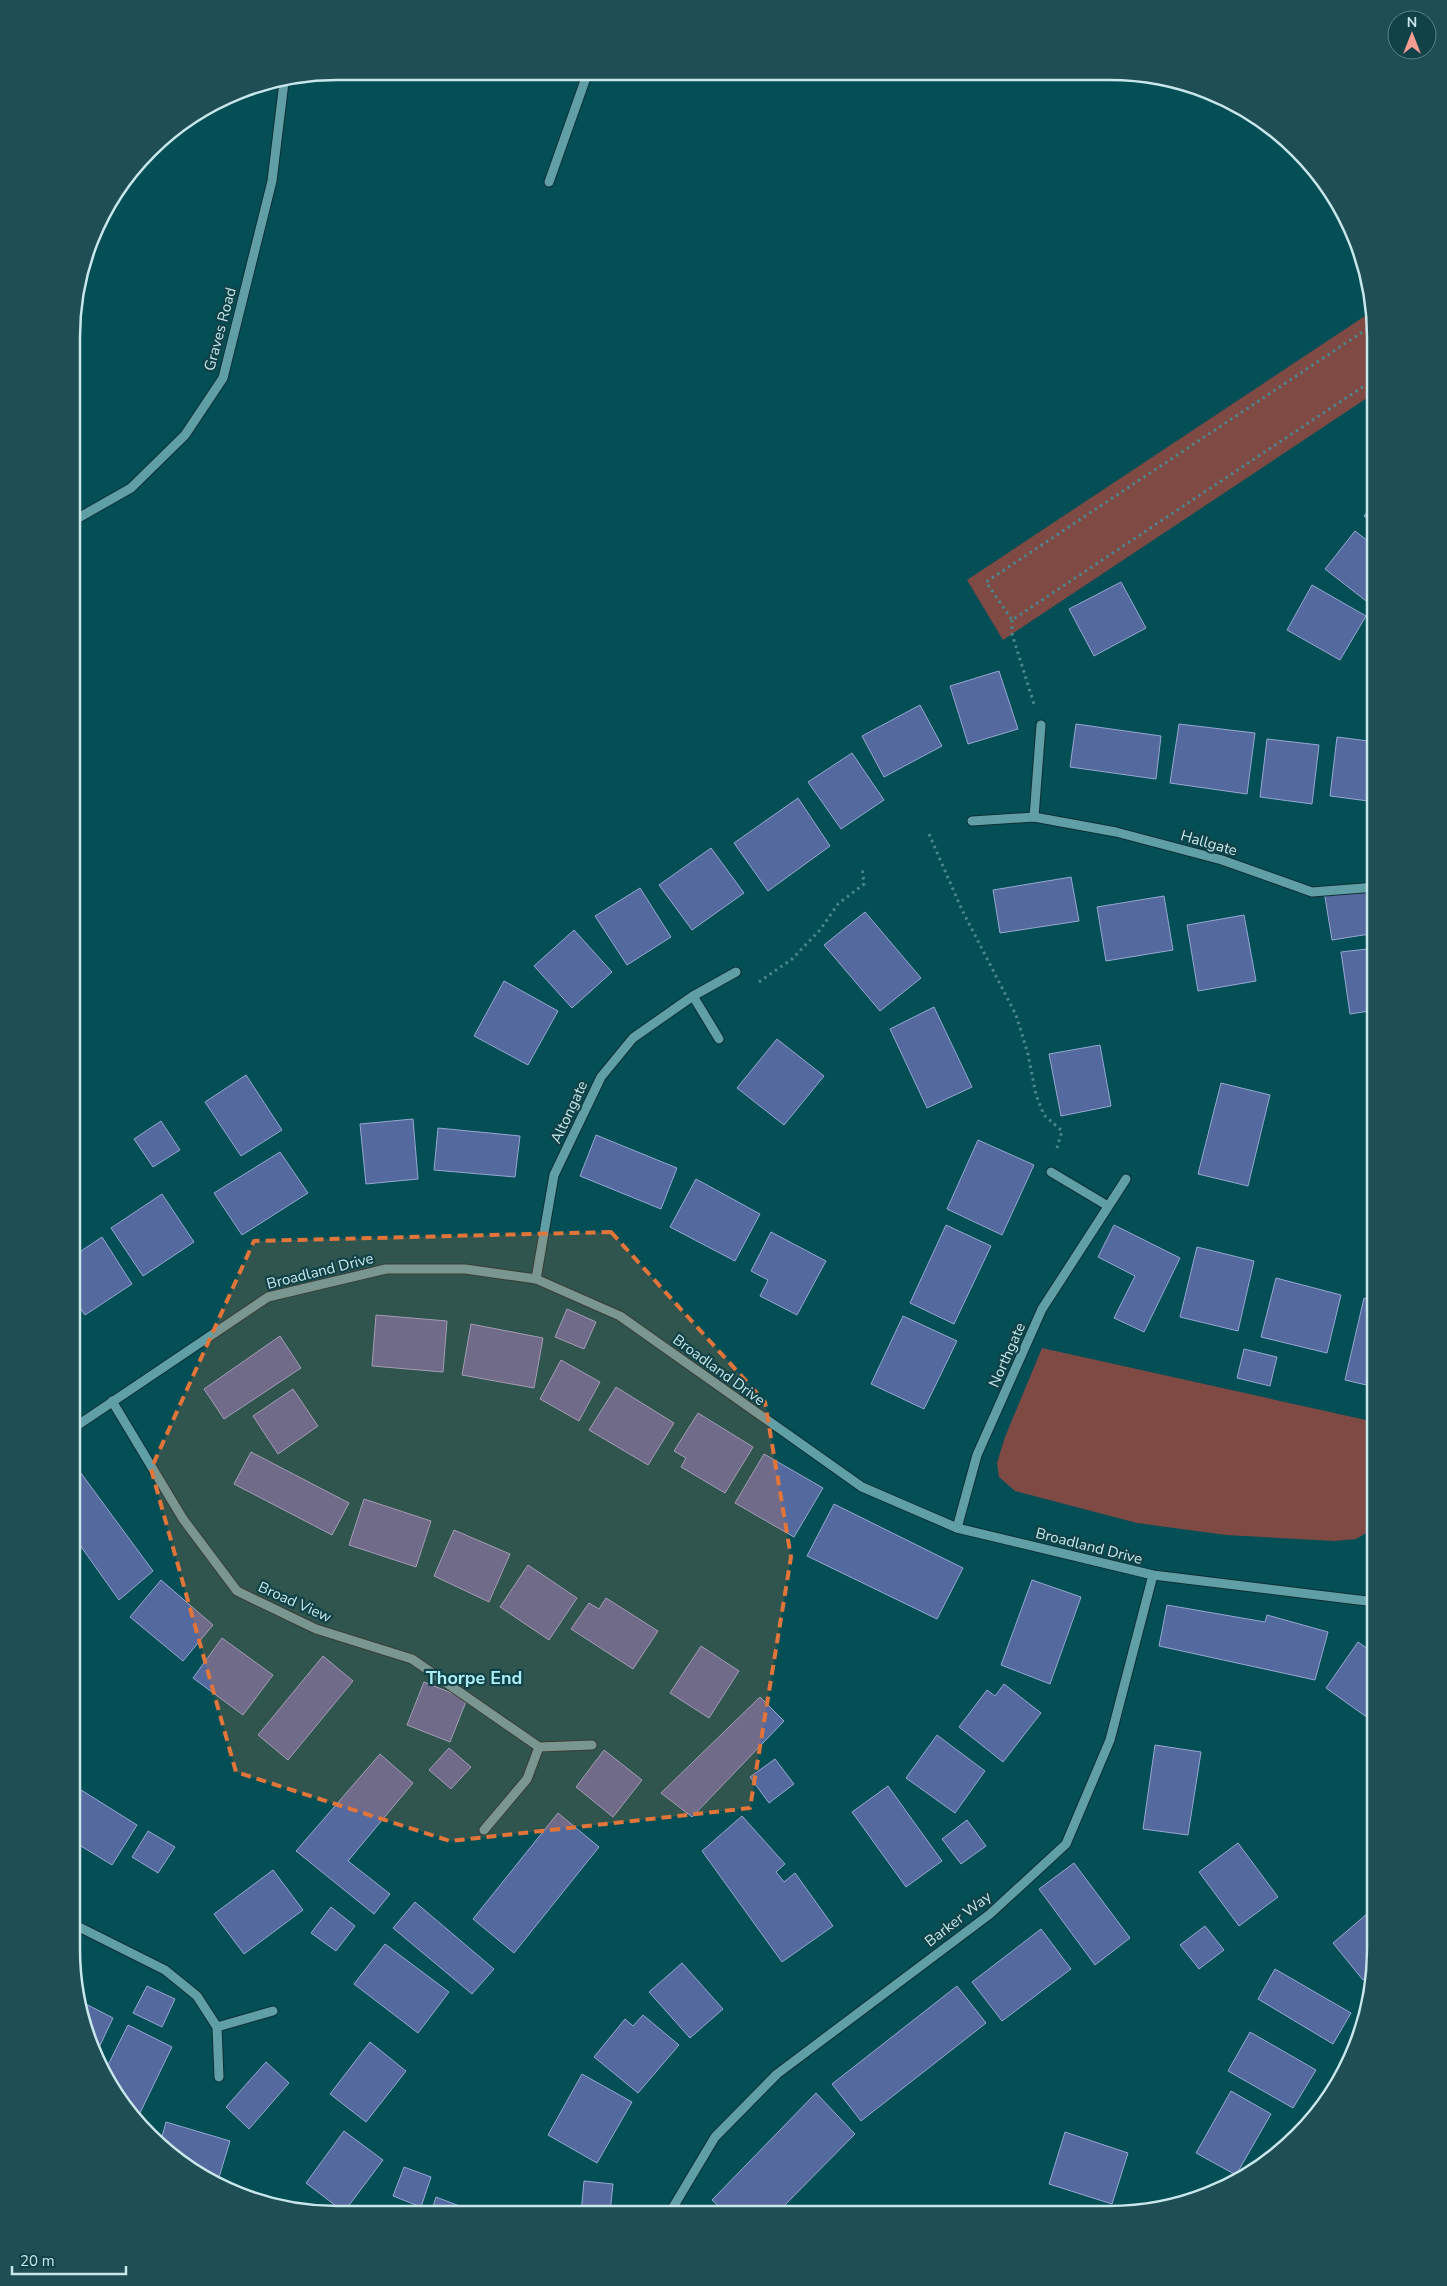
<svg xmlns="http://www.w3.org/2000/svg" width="1447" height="2286" font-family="'Nunito Sans',sans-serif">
  <rect width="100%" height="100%" fill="#044e56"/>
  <g fill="#7f4944">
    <path d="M1371,312L1376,337V392L1003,640L967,580Z"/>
    <path d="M1042,1348L1375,1422L1374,1525L1366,1533L1356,1539L1335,1541L1226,1535L1137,1523L1015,1491L999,1477L997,1463L1005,1437Z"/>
  </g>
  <g fill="#54699d" stroke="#96a8d2">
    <path d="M1376,502V526L1364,516Z"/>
    <path d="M1355,531L1376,547V596L1370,604L1325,569Z"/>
    <path d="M1121,582L1146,628L1094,656L1069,609Z"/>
    <path d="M1312,585L1366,616L1340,660L1287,630Z"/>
    <path d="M999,671L1018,729L968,744L950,686Z"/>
    <path d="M920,705L942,746L884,777L862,736Z"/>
    <path d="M1076,724L1161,736L1156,779L1070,767Z"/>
    <path d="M1179,724L1255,733L1247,794L1170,783Z"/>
    <path d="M1337,737L1376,742V802L1330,796Z"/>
    <path d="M1267,739L1319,745L1312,804L1260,797Z"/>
    <path d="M852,753L884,800L841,829L808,782Z"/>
    <path d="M798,798L830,846L768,891L734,843Z"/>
    <path d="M711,848L744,893L692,930L659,885Z"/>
    <path d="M1071,877L1079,921L1000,933L993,890Z"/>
    <path d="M1376,882V933L1332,940L1324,891Z"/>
    <path d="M640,888L671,937L627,965L595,916Z"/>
    <path d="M1164,896L1173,950L1106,961L1097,907Z"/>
    <path d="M865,912L921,978L880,1011L824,945Z"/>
    <path d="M1244,915L1256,981L1198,991L1187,925Z"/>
    <path d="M574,930L612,972L572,1008L534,966Z"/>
    <path d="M1376,948V1010L1350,1014L1341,952Z"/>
    <path d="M504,981L558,1011L528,1065L474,1036Z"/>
    <path d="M934,1007L972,1087L927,1108L890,1029Z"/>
    <path d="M777,1039L824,1076L784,1125L737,1088Z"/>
    <path d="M1100,1045L1111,1106L1061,1116L1049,1054Z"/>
    <path d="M246,1075L282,1130L241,1156L205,1102Z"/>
    <path d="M1221,1083L1270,1095L1248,1186L1198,1174Z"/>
    <path d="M413,1119L418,1179L366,1184L360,1124Z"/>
    <path d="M161,1121L180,1150L153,1167L134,1139Z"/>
    <path d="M438,1128L520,1136L515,1177L434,1170Z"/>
    <path d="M596,1135L677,1168L661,1209L580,1176Z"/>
    <path d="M978,1140L1034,1165L1002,1235L947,1209Z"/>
    <path d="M280,1152L308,1193L242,1235L214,1193Z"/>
    <path d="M696,1179L760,1214L735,1261L670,1227Z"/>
    <path d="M162,1194L194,1242L143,1276L111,1228Z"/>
    <path d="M946,1225L991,1246L954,1324L910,1303Z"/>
    <path d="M1114,1225L1180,1258L1144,1332L1114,1318L1135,1276L1098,1257Z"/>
    <path d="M771,1232L826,1261L797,1315L760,1296L768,1280L751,1271Z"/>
    <path d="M102,1237L132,1284L85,1315L72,1296V1257Z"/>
    <path d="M1197,1247L1254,1261L1238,1331L1180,1317Z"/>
    <path d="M1276,1278L1341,1295L1327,1353L1261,1337Z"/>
    <path d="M1364,1298L1375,1301V1387L1345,1380Z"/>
    <path d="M567,1309L596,1322L584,1349L555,1337Z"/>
    <path d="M376,1315L447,1321L443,1372L372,1366Z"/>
    <path d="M903,1316L957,1341L924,1409L871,1384Z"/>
    <path d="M471,1324L543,1338L534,1388L462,1375Z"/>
    <path d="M280,1336L301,1368L224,1419L204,1389Z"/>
    <path d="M1244,1349L1277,1357L1270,1386L1237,1378Z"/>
    <path d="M561,1360L600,1382L579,1421L540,1399Z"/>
    <path d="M616,1387L674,1423L648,1465L589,1430Z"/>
    <path d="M293,1389L318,1426L278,1454L253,1416Z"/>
    <path d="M698,1413L753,1447L725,1493L681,1467L686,1458L674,1451Z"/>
    <path d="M251,1452L349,1503L332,1535L234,1484Z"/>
    <path d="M764,1454L823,1488L794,1537L735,1503Z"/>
    <path d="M72,1461L153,1571L119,1600L72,1534Z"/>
    <path d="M364,1499L431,1521L416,1567L349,1545Z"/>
    <path d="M834,1504L963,1568L937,1619L807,1556Z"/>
    <path d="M454,1530L510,1554L489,1602L434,1576Z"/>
    <path d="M528,1565L577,1598L549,1640L500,1607Z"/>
    <path d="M161,1580L213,1625L183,1661L130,1617Z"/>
    <path d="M1032,1580L1081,1597L1050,1684L1001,1665Z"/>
    <path d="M606,1598L658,1631L633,1669L571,1629L589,1603L599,1609Z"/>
    <path d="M1167,1605L1265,1622L1267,1615L1328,1632L1315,1680L1159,1646Z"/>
    <path d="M222,1638L273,1675L243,1715L193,1678Z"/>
    <path d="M1358,1642L1375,1654V1723L1326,1688Z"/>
    <path d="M701,1646L739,1671L709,1718L670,1693Z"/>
    <path d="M323,1656L353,1681L288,1760L258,1735Z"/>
    <path d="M424,1682L467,1699L450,1742L407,1725Z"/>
    <path d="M1004,1684L1041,1713L1003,1762L959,1727L987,1690L995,1696Z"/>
    <path d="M760,1697L784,1721L692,1817L661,1793Z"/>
    <path d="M937,1735L985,1771L955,1813L906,1778Z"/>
    <path d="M1155,1745L1201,1752L1188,1835L1143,1829Z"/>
    <path d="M449,1748L471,1767L451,1789L429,1770Z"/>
    <path d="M604,1750L642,1780L613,1817L576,1787Z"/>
    <path d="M380,1754L413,1783L348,1861L390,1894L374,1914L296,1851Z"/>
    <path d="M775,1759L794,1784L769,1803L750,1777Z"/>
    <path d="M888,1786L942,1861L906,1887L852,1812Z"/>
    <path d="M78,1788L137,1825L112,1865L71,1840V1797Z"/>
    <path d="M558,1813L599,1847L514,1953L473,1919Z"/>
    <path d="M742,1816L785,1864L776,1872L784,1882L795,1873L833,1926L782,1962L702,1851Z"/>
    <path d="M967,1820L986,1846L961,1864L942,1839Z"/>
    <path d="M148,1831L175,1847L158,1873L132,1857Z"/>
    <path d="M1238,1843L1278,1897L1239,1926L1199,1872Z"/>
    <path d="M1074,1863L1130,1938L1095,1965L1039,1889Z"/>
    <path d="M273,1870L303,1910L244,1954L214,1914Z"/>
    <path d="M415,1902L494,1969L472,1994L393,1928Z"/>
    <path d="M331,1907L355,1926L336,1951L311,1933Z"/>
    <path d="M1375,1907V1966L1374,1971L1363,1980L1333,1943Z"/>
    <path d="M1205,1926L1224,1950L1199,1969L1180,1945Z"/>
    <path d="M1041,1929L1071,1969L1002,2021L972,1982Z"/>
    <path d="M385,1944L449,1992L418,2033L354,1984Z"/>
    <path d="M682,1963L723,2009L690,2038L649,1992Z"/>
    <path d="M1275,1969L1351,2013L1333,2044L1258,1999Z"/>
    <path d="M147,1986L175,1999L162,2027L133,2013Z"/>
    <path d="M957,1986L986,2023L861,2121L832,2084Z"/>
    <path d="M82,2002L113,2018L95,2056L91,2050Z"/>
    <path d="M643,2015L679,2045L638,2093L594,2057L625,2019L633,2026Z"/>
    <path d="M128,2025L172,2047L138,2117L126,2110L104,2073Z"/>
    <path d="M1250,2032L1316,2070L1293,2108L1228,2071Z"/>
    <path d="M370,2042L406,2071L366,2122L330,2094Z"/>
    <path d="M266,2062L289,2083L249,2129L226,2107Z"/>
    <path d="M582,2074L632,2102L597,2163L548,2135Z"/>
    <path d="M1231,2091L1271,2114L1236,2175L1196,2153Z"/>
    <path d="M816,2093L855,2134L776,2214H727L712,2200Z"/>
    <path d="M166,2122L230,2141L217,2184L175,2160L160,2144Z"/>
    <path d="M344,2131L383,2160L344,2212L306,2183Z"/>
    <path d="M1065,2132L1128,2153L1112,2204L1049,2184Z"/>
    <path d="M404,2167L431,2177L421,2207L393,2196Z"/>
    <path d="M584,2181L613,2184L610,2213H581Z"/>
    <path d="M436,2197L478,2213H431Z"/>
  </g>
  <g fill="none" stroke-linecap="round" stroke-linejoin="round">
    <defs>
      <g id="minor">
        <path d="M549,182L588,72"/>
        <path d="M73,521L131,488L185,435L223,378L272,181L284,82"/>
        <path d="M1034,817L1041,725"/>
        <path d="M972,821L1034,817L1116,832L1222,860L1312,892L1376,887"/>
        <path d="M693,996L719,1039"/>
        <path d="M1051,1172L1108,1206"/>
        <path d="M536,1279L554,1175L601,1077L633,1038L693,996L736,972"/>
        <path d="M112,1401L183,1519L237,1591L316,1629L412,1659L539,1747L592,1745"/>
        <path d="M72,1429L268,1297L386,1269H465L536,1279L620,1316L862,1487L957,1528L1153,1575L1375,1602"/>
        <path d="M957,1528L977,1455L1042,1309L1126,1179"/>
        <path d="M484,1830L527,1779L539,1747"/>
        <path d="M71,1923L165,1970L197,1996L217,2027L219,2077"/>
        <path d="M217,2027L273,2011"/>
        <path d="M669,2214L715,2137L777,2074L990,1914L1066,1844L1110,1740L1153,1575"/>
      </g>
    </defs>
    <use href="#minor" stroke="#0f3034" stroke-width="11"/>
    <g stroke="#4d878d" stroke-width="3" stroke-dasharray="2.5 4" stroke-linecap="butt">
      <path d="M1373,325L986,582L1012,620L1376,378"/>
      <path d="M1012,620V634L1034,704"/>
      <path d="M929,834L962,910L1016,1015L1028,1054L1036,1095L1044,1115L1062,1131L1057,1148"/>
      <path d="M759,982L792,959L820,930L838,904L864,884L862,867"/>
    </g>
    <use href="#minor" stroke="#619fa7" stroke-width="9"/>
  </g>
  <path fill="#e27539" fill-opacity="0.2" stroke="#e27539" stroke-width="4" stroke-dasharray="10 6" stroke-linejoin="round" d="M611,1232L765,1402L791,1557L750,1808L450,1841L236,1772L151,1469L254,1241Z"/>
  <g text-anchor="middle" stroke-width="4.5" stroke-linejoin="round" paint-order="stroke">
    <g font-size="15" fill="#c9e7eb" stroke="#104247">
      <text transform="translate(220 329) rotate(-75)" y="5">Graves Road</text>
      <text transform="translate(1209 843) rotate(16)" y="5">Hallgate</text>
      <text transform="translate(569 1112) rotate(-65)" y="5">Altongate</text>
      <text transform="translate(320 1271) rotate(-14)" y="5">Broadland Drive</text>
      <text transform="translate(1007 1355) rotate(-66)" y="5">Northgate</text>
      <text transform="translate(719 1370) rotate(36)" y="5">Broadland Drive</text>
      <text transform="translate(1089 1546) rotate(14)" y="5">Broadland Drive</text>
      <text transform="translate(295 1602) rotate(24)" y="5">Broad View</text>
      <text transform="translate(958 1919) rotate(-38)" y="5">Barker Way</text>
    </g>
    <g font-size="18" font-weight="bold" fill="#adedf6" stroke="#104247">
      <text x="474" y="1684">Thorpe End</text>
    </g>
  </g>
  <path d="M0 0H1447V2286H0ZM337 80H1110A257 257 0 0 1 1367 337V1949A257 257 0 0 1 1110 2206H337A257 257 0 0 1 80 1949V337A257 257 0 0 1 337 80Z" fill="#1f4f54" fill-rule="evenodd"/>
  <path fill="none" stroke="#c9e7eb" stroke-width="2.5" d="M337 80H1110A257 257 0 0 1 1367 337V1949A257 257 0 0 1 1110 2206H337A257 257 0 0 1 80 1949V337A257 257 0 0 1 337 80Z"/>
  <g transform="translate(1412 35)"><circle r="24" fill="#104247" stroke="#5a8489"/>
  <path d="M0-4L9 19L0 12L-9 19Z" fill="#f59c92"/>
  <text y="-8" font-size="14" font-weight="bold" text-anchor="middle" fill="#c9e7eb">N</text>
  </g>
  <path d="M12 2266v8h114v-8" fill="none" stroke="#c9e7eb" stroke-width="2.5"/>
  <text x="20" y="2266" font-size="15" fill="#c9e7eb" stroke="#104247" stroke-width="4" paint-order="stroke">20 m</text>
</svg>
